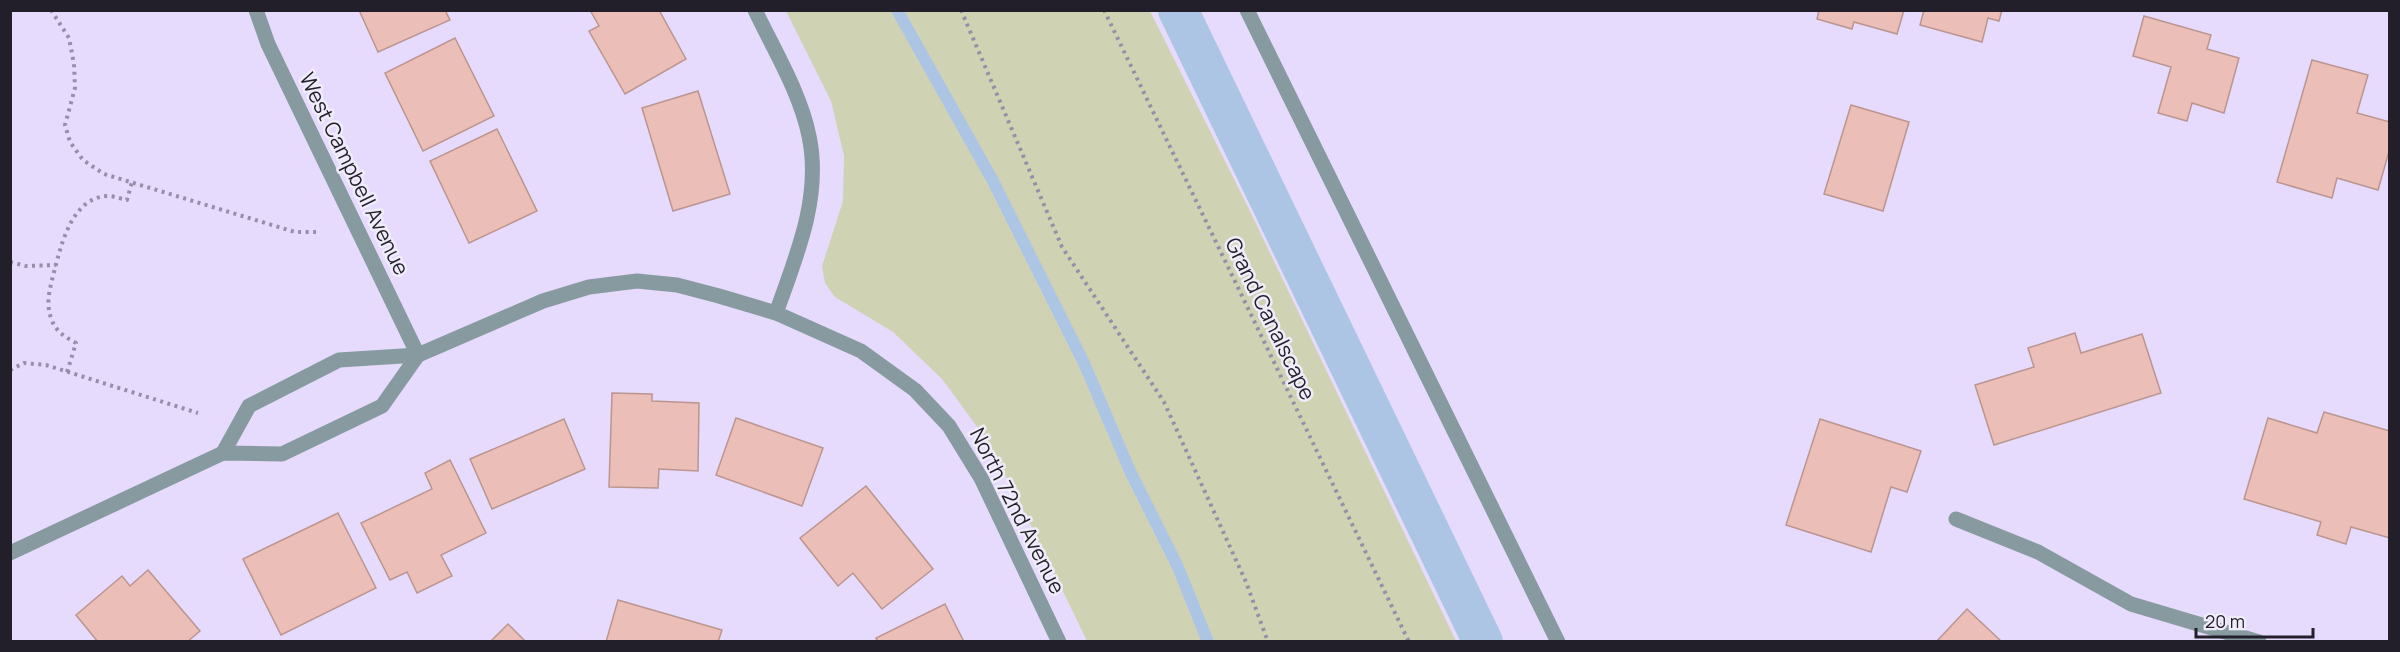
<svg xmlns="http://www.w3.org/2000/svg" width="2400" height="652" font-family="Manrope,sans-serif">
  <rect width="100%" height="100%" fill="#e6dbfd"/>
  <path fill="#d0d3b3" d="M786,11H1150L1249,209L1456,641H1087L1013,489L978,428L942,379L893,332L835,297L825,283L822,266L843,201L844,156L831,101Z"/>
  <g fill="none" stroke-linecap="round" stroke-linejoin="round">
    <path stroke="#acc5e5" stroke-width="12" d="M897,10L993,181L1084,363L1130,471L1178,567L1208,642"/>
    <path stroke="#acc5e5" stroke-width="40" d="M1178,10L1483,642"/>
  </g>
  <g fill="#ebbeb8" stroke="#bb9590" stroke-width="1.5">
    <path d="M359,10H445L450,20L378,52Z"/>
    <path d="M590,10H659L686,59L625,94L589,31L599,26Z"/>
    <path d="M1819,10H1904L1897,34L1854,22L1852,29L1817,19Z"/>
    <path d="M1924,10H2002L1999,21L1988,18L1982,42L1920,25Z"/>
    <path d="M2144,16L2211,35L2207,49L2239,58L2224,113L2192,103L2187,121L2158,113L2171,67L2133,56Z"/>
    <path d="M455,38L494,116L423,151L385,73Z"/>
    <path d="M2312,60L2368,75L2357,113L2390,122V148L2378,190L2337,178L2332,198L2277,182Z"/>
    <path d="M698,91L730,194L673,211L642,108Z"/>
    <path d="M1851,105L1909,122L1883,211L1824,194Z"/>
    <path d="M497,129L537,211L469,243L430,161Z"/>
    <path d="M2075,333L2081,353L2142,334L2161,393L1994,445L1975,385L2034,367L2028,348Z"/>
    <path d="M612,393L652,394V401L699,403L698,471L659,469L658,488L609,487Z"/>
    <path d="M2324,412L2390,431V538L2351,527L2346,544L2317,535L2321,522L2244,499L2268,418L2317,433Z"/>
    <path d="M736,418L823,448L802,506L716,475Z"/>
    <path d="M564,419L585,469L492,509L470,459Z"/>
    <path d="M1820,419L1921,451L1907,492L1891,487L1871,552L1786,525Z"/>
    <path d="M450,460L486,533L441,555L452,576L417,593L407,572L390,580L361,523L432,489L425,473Z"/>
    <path d="M866,486L933,569L882,609L853,573L838,586L800,538Z"/>
    <path d="M338,513L376,588L281,635L243,559Z"/>
    <path d="M148,570L200,631L187,642H98L76,615L122,576L130,586Z"/>
    <path d="M618,600L722,630L718,642H606Z"/>
    <path d="M945,604L964,642H878L876,638Z"/>
    <path d="M1967,609L2002,642H1936Z"/>
    <path d="M508,624L526,642H490Z"/>
  </g>
  <g fill="none" stroke-linecap="round" stroke-linejoin="round">
    <g stroke="#978ea8" stroke-width="4" stroke-dasharray="3 4.5" stroke-linecap="butt">
      <path d="M51,10L69,38L74,64L75,88L65,125L70,142L83,160L104,174L295,232H318"/>
      <path d="M961,10L1062,247L1164,402L1246,582L1268,642"/>
      <path d="M1104,10L1409,642"/>
      <path d="M10,262L26,266L56,265"/>
      <path d="M10,370L24,363L46,365L198,413"/>
      <path d="M67,372L76,343C65,337 55,331 51,318C45,301 51,285 55,268C62,242 73,196 109,196C114,196 121,199 127,200L132,182"/>
    </g>
    <g stroke="#879aa0" stroke-width="15">
      <path d="M256,10L268,44L418,355"/>
      <path d="M755,10C774,50 800,92 809,136C822,197 796,257 776,313"/>
      <path d="M1247,10L1558,642"/>
      <path d="M223,453L249,406L339,360L418,355L543,301L589,287L637,281L677,285L719,296L776,313L861,351L915,390L949,426L981,478L1059,642"/>
      <path d="M1956,519L2038,552L2131,604L2259,642"/>
      <path d="M10,553L223,453L282,454L382,406L418,355"/>
    </g>
  </g>
  <g text-anchor="middle" stroke-width="5" stroke-linejoin="round" paint-order="stroke">
    <g font-size="21" fill="#221e2a" stroke="#f0ecfa">
      <text transform="translate(354 174) rotate(64)" y="7">West Campbell Avenue</text>
      <text transform="translate(1270 319) rotate(64)" y="7">Grand Canalscape</text>
      <text transform="translate(1017 511) rotate(63)" y="7">North 72nd Avenue</text>
    </g>
  </g>
  <rect width="2400" height="652" fill="none" stroke="#221e2a" stroke-width="24"/>
  <path d="M2196 628v9h117v-9" fill="none" stroke="#221e2a" stroke-width="3"/>
  <text x="2205" y="628" font-size="18" fill="#221e2a" stroke="#f0ecfa" stroke-width="4.5" paint-order="stroke">20 m</text>
</svg>
